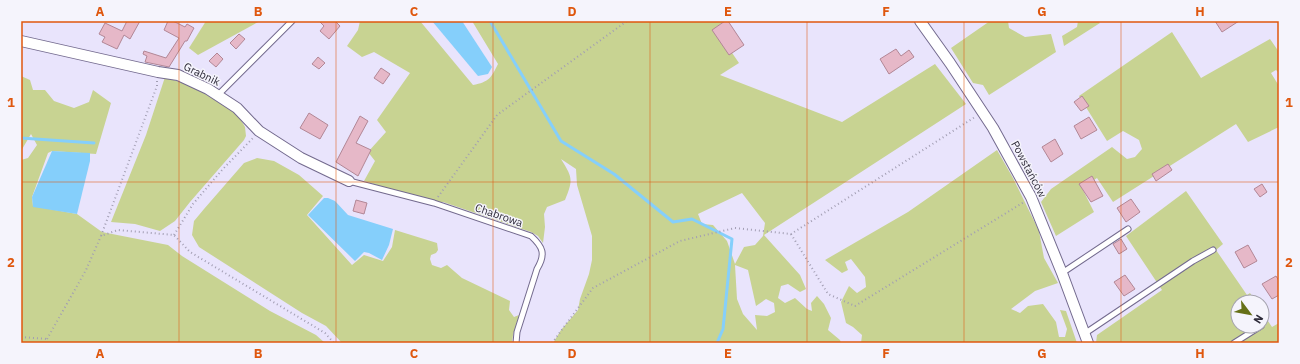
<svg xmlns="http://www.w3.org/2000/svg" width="1300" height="364" font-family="'IBM Plex Sans',sans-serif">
  <rect width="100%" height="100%" fill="#e9e4fc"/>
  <g fill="#c8d392" fill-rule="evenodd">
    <path d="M206,21H260L198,55L189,48Z"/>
    <path d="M360,21H420L473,85C489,82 491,78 498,64L472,21H725L715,28L739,63L720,75L842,122L935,64L966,104L764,235L800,275L806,289L800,292L788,284L781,286L778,298L785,303L795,298L807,309L812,311L811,303L817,296L824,304L831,318L828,330L840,340L841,343H553L561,330L578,310L580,299L589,274L592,260V236L577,185L576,169L561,159C573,178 573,180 565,200L547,207L544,214L545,227L543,243L538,236L531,232L443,202L434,203L364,181L375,161L368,152L386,132L377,120L410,73L374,52L362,57L347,46L358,30ZM742,193L765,223L763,236L755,245L744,247L735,264L727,241L713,225L702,224L698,214ZM735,265L748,270L756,306L766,299L774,303L775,312L767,316L755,315L757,330L743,314L737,299Z"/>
    <path d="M990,21H1008L1009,28L1025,37L1051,34L1056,52L989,95L983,85L973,83L951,48Z"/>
    <path d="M1078,21H1098L1100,23L1064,46L1062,36L1077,27Z"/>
    <path d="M1172,32L1201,78L1270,39L1279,52V73L1276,70L1271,73L1279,86V127L1248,142L1236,124L1113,202L1097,178L1082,188L1094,212L1056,236L1041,202L1051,189L1112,147L1127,159L1135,157L1142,149L1139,140L1123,131L1107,141L1079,96Z"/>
    <path d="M21,76L30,80L33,90H45L54,101L74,108L89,102L93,90L111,103L96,154L52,151L48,153L32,197L33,206L77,214L102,232L168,245L182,256L270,311L316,335L325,343H21V160L28,158L37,145L31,134L21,151Z"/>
    <path d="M165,77L188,85L201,91L238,115L245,127L246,136L244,140L190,202L175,221L160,231L135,224L111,222L146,135Z"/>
    <path d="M997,150L1013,178L1039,231L1044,258L1058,283L1035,291L1011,309L1020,313L1028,306L1043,304L1056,322L1059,337H1065L1067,329L1060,310L1066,311L1077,343H861L862,335L853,327L846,323L841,302L849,286L857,293L866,287L865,277L851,259L845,262L848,270L842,273L825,260L908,212Z"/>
    <path d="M257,158L274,161L299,175L323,196L307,215L352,265L364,255L383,261L392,247L395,230L437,243L438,250L436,253L431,255L430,259L432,265L441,268L447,265L462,278L510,301L509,310L514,317L519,315L513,335L512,343H342L326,326L302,313L199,247L192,235L194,221L204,209L244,163Z"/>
    <path d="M1186,191L1223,244L1216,250L1247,295L1250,293L1256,302H1238V326H1262V312L1272,327L1279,323V343H1096L1097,335L1162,290L1126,236Z"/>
  </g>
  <g fill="#85cffb">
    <path d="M432,21H462L492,67L488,74L478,76Z"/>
    <path d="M52,151L90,153V161L77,214L33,207L32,197Z"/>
    <path d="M324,198H328L335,201L348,215L393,229L389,245L382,260L369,253L364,252L355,261L308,215Z"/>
  </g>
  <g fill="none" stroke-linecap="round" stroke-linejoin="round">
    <g stroke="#85cffb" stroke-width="3">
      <path d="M490,21L561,141L614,174L673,222L692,219L732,239L723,329L717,343"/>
      <path d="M21,138L94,143"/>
    </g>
  </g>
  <g fill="#e6b8c8" stroke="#b28796">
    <path d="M127,21H140L130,39L124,35L117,49L102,42L105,37L99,34L105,23L122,31Z"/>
    <path d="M168,21H173L185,27L187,24L194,28L187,41H185L169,67L145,62L147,56L143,54L144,51L166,58L179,38L164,30Z"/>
    <path d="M319,21H335L340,26L329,39L320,31L324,26Z"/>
    <path d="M725,21H728L744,45L729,55L712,30Z"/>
    <path d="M1215,21H1239L1222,32Z"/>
    <path d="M239,34L245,39L236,49L230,43Z"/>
    <path d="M896,49L901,56L909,50L914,57L889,74L880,59Z"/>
    <path d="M217,53L223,59L216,67L209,61Z"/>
    <path d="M318,57L325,63L319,69L312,64Z"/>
    <path d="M381,68L390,74L383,84L374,78Z"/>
    <path d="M1082,96L1089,106L1081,111L1074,102Z"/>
    <path d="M309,113L328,125L320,139L300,128Z"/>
    <path d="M360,116L368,121L356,143L371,150L358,176L336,162Z"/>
    <path d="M1089,117L1097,130L1081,139L1074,126Z"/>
    <path d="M1055,139L1063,154L1051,162L1042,147Z"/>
    <path d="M1168,164L1172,170L1156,181L1152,174Z"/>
    <path d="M1092,176L1103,196L1091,202L1079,184Z"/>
    <path d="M1262,184L1267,192L1260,197L1254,189Z"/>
    <path d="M1131,199L1140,212L1126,222L1117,208Z"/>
    <path d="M356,200L367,203L364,214L353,211Z"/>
    <path d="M1121,239L1127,249L1119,254L1113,244Z"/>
    <path d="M1248,245L1257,261L1244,268L1235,252Z"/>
    <path d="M1125,275L1135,289L1124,296L1114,282Z"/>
    <path d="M1276,276L1279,281V295L1272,299L1262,284Z"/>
  </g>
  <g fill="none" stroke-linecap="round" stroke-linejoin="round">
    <defs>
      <g id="service">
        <path d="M218,95L292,21"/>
        <path d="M349,181L434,203L531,236C543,247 546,254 537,269L517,332L516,343"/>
        <path d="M1062,273L1128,229"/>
        <path d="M1084,334L1193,261L1213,250"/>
        <path d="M1234,343L1261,326"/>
      </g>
      <g id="minor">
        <path d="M920,21L950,63L993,128L1031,197L1062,273L1088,343"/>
        <path d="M21,41L158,72L178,75L208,89L237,108L259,131L301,158L349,181"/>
      </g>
    </defs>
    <use href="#service" stroke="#736a8e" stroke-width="7"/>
    <use href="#minor" stroke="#736a8e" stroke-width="12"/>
    <g stroke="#a29eb3" stroke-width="2" stroke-dasharray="1 3" stroke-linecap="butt">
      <path d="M157,81V86L101,236L118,230L174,235L190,252L325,333L334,343"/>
      <path d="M438,197L497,115L627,21"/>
      <path d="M791,234L828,294L855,306L1024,202"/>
      <path d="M174,235L193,204L222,170L253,138"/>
      <path d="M21,337L47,339"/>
      <path d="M47,343V339L86,270L101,236"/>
      <path d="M552,343L593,288L680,241L735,228L791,234L975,117"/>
    </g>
    <use href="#service" stroke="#fff" stroke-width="5"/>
    <use href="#minor" stroke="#fff" stroke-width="10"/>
  </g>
  <path fill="none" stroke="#df570e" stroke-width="1" stroke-opacity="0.55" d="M179,21V343M336,21V343M493,21V343M650,21V343M807,21V343M964,21V343M1121,21V343M21,182H1279"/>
  <g text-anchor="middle" stroke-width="3" stroke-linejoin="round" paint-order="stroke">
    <g font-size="11" fill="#2d2a39" stroke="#f5f4fc">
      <text transform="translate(202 74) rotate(26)" y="4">Grabnik</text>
      <text transform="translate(1029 169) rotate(62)" y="4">Powstańców</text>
      <text transform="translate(499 215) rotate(19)" y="4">Chabrowa</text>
    </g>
  </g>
  <rect width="1300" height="364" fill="none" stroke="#f5f4fc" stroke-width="44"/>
  <g transform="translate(1250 314) rotate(122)"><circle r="19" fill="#f5f4fc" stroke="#a5a3ae"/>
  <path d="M0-3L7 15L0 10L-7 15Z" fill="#667018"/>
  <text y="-6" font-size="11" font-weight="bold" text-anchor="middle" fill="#2d2a39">N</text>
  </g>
  <rect x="22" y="22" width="1256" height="320" fill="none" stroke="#df570e" stroke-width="1.5"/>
  <g font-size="13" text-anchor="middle" font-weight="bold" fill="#df570e">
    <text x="100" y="16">A</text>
    <text x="258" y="16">B</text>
    <text x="414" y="16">C</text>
    <text x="572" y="16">D</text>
    <text x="728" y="16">E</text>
    <text x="886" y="16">F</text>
    <text x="1042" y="16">G</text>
    <text x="1200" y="16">H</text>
    <text x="11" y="107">1</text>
    <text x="1289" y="107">1</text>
    <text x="11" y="267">2</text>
    <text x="1289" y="267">2</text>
    <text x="100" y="358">A</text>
    <text x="258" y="358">B</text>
    <text x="414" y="358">C</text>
    <text x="572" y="358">D</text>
    <text x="728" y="358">E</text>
    <text x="886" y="358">F</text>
    <text x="1042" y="358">G</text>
    <text x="1200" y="358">H</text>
  </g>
</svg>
